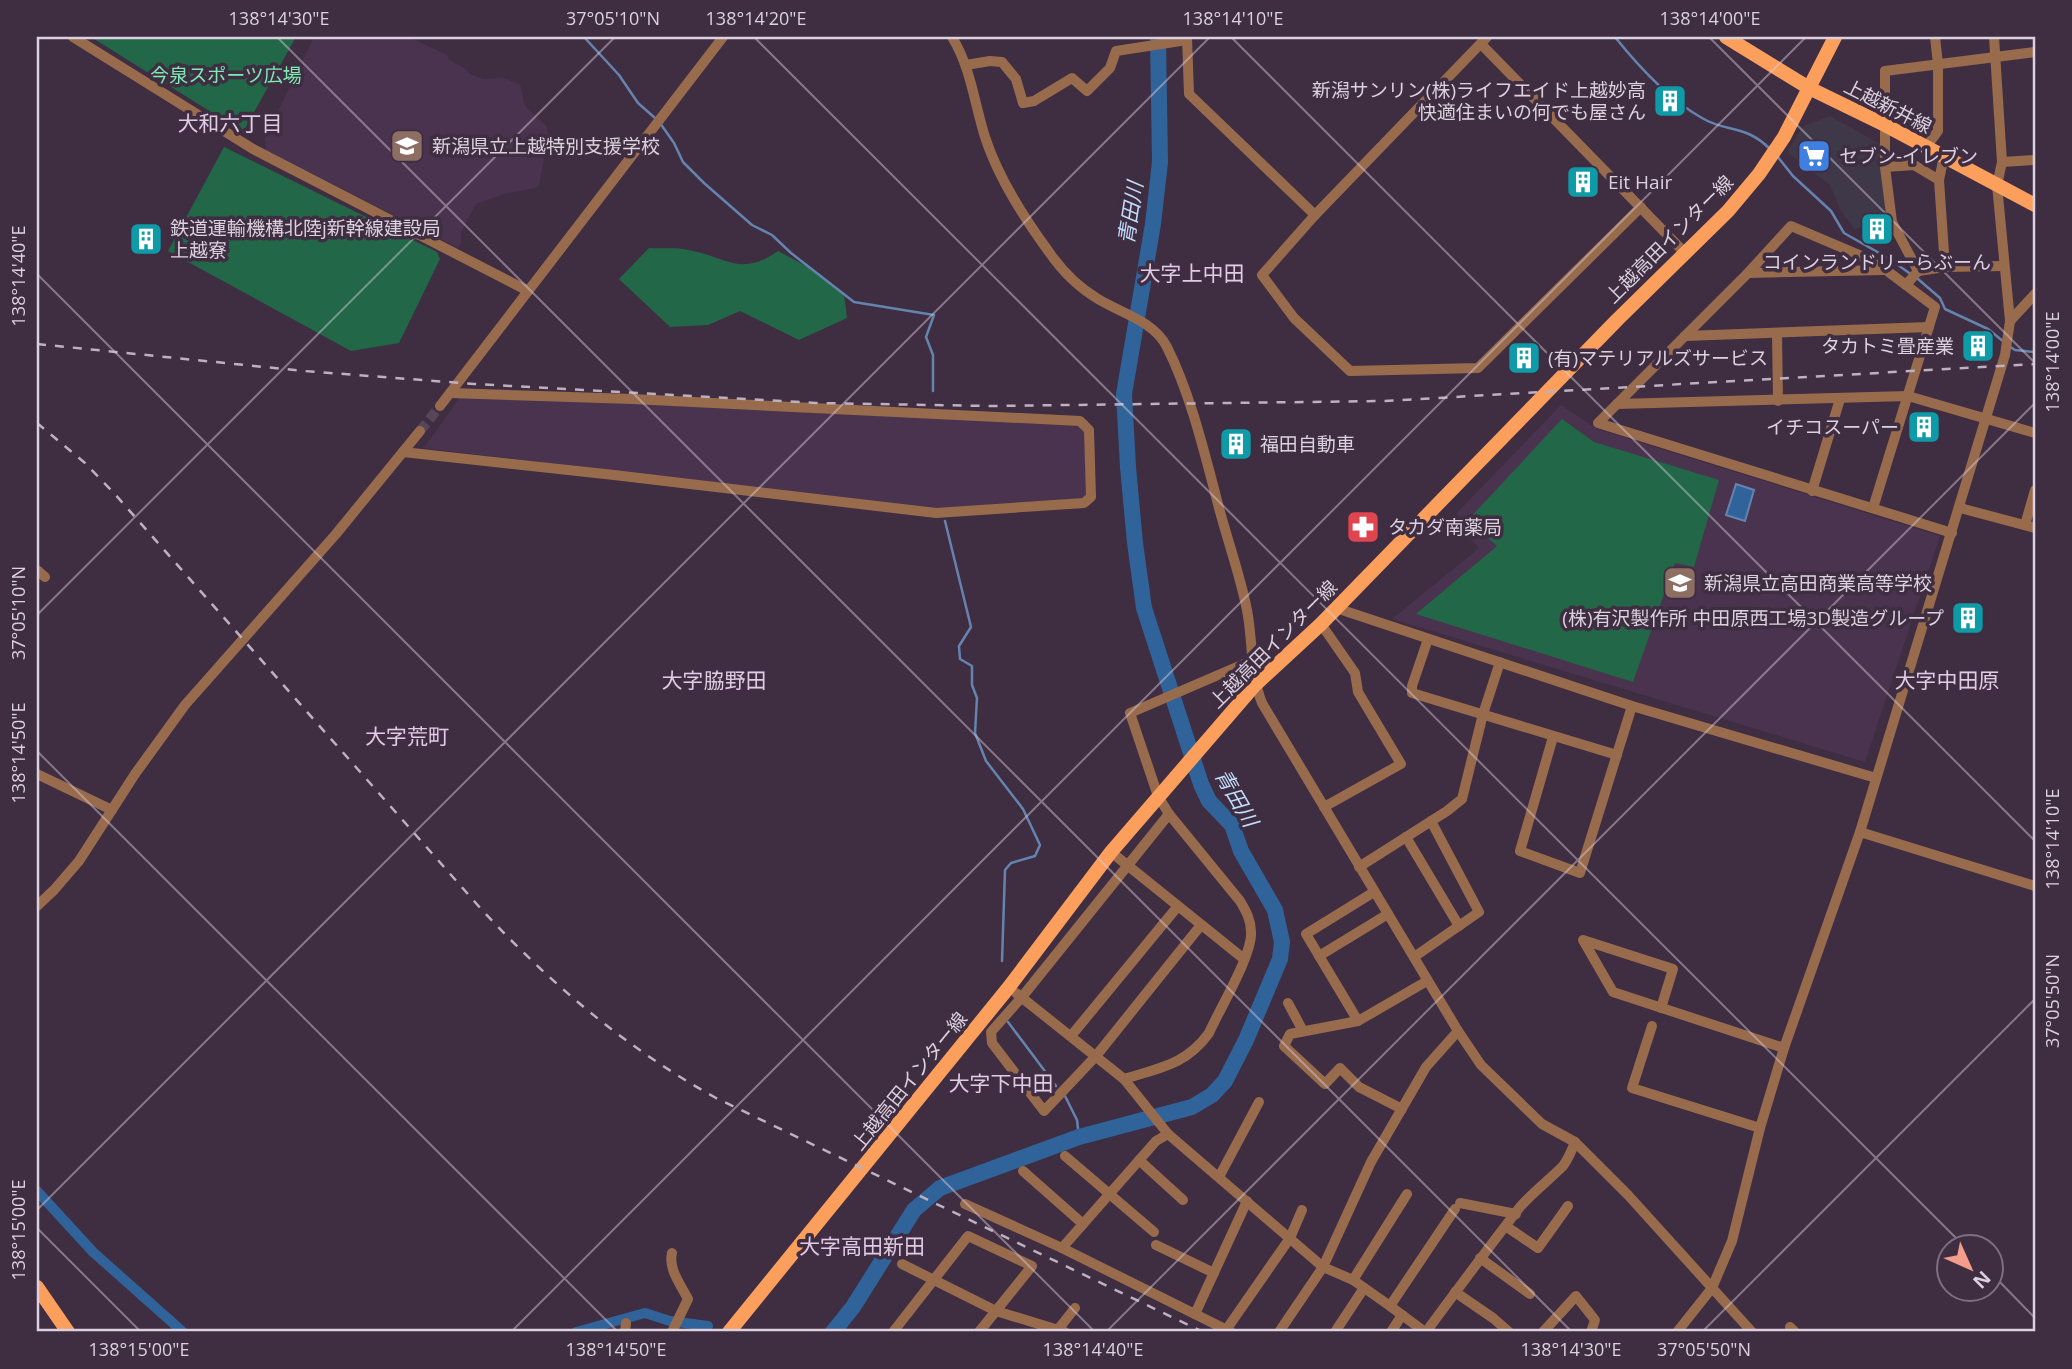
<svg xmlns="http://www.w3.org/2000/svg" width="2072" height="1369" font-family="'Open Sans','Noto Sans JP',sans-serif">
  <rect width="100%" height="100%" fill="#3f2d42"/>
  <path fill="#3f3849" d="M1830,116L1880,144L1887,211L1855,230L1841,211L1830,185L1787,152L1803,126Z"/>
  <g fill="#4a334e">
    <path d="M314,37H409L447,55L449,60L466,69L470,74L483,79L503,78L520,84L525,106L546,126L548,135L539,187L504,194L476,204L461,232V243L458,248L266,150L265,138Z"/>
    <path d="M461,396L1079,424L1086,430L1087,497L1083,500L936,510L424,448Z"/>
    <path d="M1561,405L1597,429L1940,536L1865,762L1392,619L1479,548L1451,519Z"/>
  </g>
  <g fill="#226848">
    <path d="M91,37H296L243,132Z"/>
    <path d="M224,147L437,252L440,259L399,343L351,351L168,251Z"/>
    <path d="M649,248C662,249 676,247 688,250C725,256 740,278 778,251L808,267L844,294L847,318L799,340L740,311L708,325L670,327L619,279Z"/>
    <path d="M1562,419L1594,442L1719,480L1694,567L1675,563L1633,682L1416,614L1497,546L1468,520Z"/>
  </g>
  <path fill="#306399" stroke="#6484ae" stroke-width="2" d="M1736,484L1754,490L1745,521L1726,515Z"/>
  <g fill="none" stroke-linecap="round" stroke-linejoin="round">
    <g stroke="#6484ae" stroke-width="2.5">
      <path d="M584,37L619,75L638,103L655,118"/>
      <path d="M1615,37C1639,67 1668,99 1702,118C1727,133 1745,124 1770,149"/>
      <path d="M660,123L674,143L683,162L704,183L752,225L772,235L791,253L854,302L934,315L926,337L933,355V391"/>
      <path d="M1777,156L1793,176L1831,211L1844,233L1888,258L1912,275"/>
      <path d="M1918,279L1940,298L1945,309L1988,329L2004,342"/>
      <path d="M2009,346L2015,350L2035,352"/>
      <path d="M945,521L971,627L959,646L960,659L972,666V685L977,698L975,733L986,761L1023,809L1040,845L1035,856L1011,863L1005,870L1002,961"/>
      <path d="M1008,1022L1056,1086"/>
      <path d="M1064,1094L1077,1120L1079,1137"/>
    </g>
    <g stroke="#306399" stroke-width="10">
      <path d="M37,1191L93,1252L183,1332"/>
      <path d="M576,1332L645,1313L670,1321L708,1326"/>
    </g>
    <path stroke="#306399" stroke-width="16" d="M833,1332L853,1307L914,1210L940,1188L1079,1137L1192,1107L1212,1095L1225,1081L1246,1040L1280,959L1282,942L1275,910L1241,851L1232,825L1209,801L1201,784L1144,608L1135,543L1128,467L1124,394L1153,224L1160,162L1158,37"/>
    <path stroke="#574659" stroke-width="10" stroke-dasharray="10 5" stroke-linecap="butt" d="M420,431L440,406"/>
    <g stroke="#996b4d" stroke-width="10">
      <path d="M73,37L253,149L528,291"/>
      <path d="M952,37C971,68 974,102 985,137C998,177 1024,218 1049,252C1062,271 1078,287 1098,299C1121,313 1154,321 1167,347C1191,395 1205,455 1219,508C1228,542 1240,575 1247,610C1253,641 1250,673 1262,703L1458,1031L1481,1065L1542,1124L1575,1142L1628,1195L1752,1332"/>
      <path d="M1187,37L1189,94L1315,215"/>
      <path d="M1487,37L1315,215L1262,275L1294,318L1350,371L1478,368L1641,207"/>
      <path d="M1481,44L1685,253"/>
      <path d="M966,65L990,61L1002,62L1016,79L1023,103L1034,101L1072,78L1087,91L1110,68L1116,51L1187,40"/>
      <path d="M1926,147L1938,131V64L1935,37"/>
      <path d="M2002,162L2035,160"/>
      <path d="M1885,167L1914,165L1939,180"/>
      <path d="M1945,267L2004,266"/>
      <path d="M1918,271L1945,267L1939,180L1944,156"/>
      <path d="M1748,273L1884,270"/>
      <path d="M1906,285L1918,271L1892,222L1885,167V71L2035,52"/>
      <path d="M2010,321L2035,294"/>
      <path d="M1777,333L1778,401"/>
      <path d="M1685,336L1929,327"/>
      <path d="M1617,404L1908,396L2035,433"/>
      <path d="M440,406L723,37"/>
      <path d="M403,452L614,475L936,513L1084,503L1091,497L1089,430L1080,421L632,399L450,393"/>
      <path d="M1812,491L1840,399"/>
      <path d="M1873,508L1935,307L1886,270L1857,254L1791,226L1748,273L1598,423L1952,533"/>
      <path d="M1960,508L2035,528"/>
      <path d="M2025,525L2035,490"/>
      <path d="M37,570L45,577"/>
      <path d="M1336,608L1632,706L1876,778"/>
      <path d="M1321,624L1355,673L1358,692L1401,764L1324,807"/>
      <path d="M1428,639L1412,686V693L1617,755"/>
      <path d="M1553,737L1520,851L1580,873L1632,706"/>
      <path d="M37,774L112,810"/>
      <path d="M1169,814L1022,997L991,1032L992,1043L1044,1111L1096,1056L1201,925"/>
      <path d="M1860,832L2035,886"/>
      <path d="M1406,837L1459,926"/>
      <path d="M1111,852L1244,959"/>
      <path d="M1359,867L1447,811L1462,799L1483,714L1500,662"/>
      <path d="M1374,892L1306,934L1358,1021L1427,981"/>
      <path d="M37,906L54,890L79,861L135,774L185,705L336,534L420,431"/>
      <path d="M1319,956L1388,914"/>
      <path d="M1414,957L1479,912L1431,821"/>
      <path d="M1016,993L1124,1079L1168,1134L1323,1267L1353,1280"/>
      <path d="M1288,1003L1303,1031"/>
      <path d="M1661,1008L1673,969L1583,940L1613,992L1784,1048"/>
      <path d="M1358,1021L1290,1034L1284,1046L1325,1084L1340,1068L1359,1087L1402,1109"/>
      <path d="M1652,1026L1632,1088L1760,1128"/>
      <path d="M1071,1036L1178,906"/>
      <path d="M1124,1079C1159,1068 1186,1065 1209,1033C1219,1010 1253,954 1251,932C1251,920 1246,911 1240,901L1169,814L1158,796L1130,713L1253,660"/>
      <path d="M1065,1156L1154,1232"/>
      <path d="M1139,1160L1183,1200"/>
      <path d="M1023,1171L1083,1224"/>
      <path d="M1219,1177L1259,1102"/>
      <path d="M1460,1203L1516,1214"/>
      <path d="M965,1204L1062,1248L1231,1332"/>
      <path d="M1507,1227L1538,1248L1568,1206"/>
      <path d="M1156,1245L1214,1273"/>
      <path d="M1062,1248L1156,1141L1168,1134"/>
      <path d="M1480,1258L1530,1294"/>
      <path d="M902,1264L996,1311L1065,1332"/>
      <path d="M1455,1292L1493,1318L1509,1332"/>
      <path d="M1390,1306L1353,1280L1407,1194"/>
      <path d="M1195,1314L1247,1201"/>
      <path d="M1790,1327L1795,1332"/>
      <path d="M1226,1330L1290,1238L1302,1210"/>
      <path d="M625,1332L626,1323"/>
      <path d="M672,1332L688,1299C681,1285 668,1269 672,1253"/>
      <path d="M893,1332L968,1236L1032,1266L979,1332"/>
      <path d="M1056,1332L1075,1308"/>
      <path d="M1279,1332L1323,1267L1371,1162L1426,1067L1458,1031"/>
      <path d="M1335,1332L1364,1288"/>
      <path d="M1391,1332L1402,1315"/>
      <path d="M1425,1332L1390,1306L1455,1209"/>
      <path d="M1426,1332C1457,1290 1488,1248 1520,1207C1533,1192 1549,1180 1563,1166C1568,1159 1572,1150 1575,1142"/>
      <path d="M1543,1332L1576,1296L1595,1320L1591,1332"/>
      <path d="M1677,1332L1712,1288L1732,1241L1760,1128L1784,1048L1860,832L2005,355L2010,321L1997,185L2002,162L1994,37"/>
    </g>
    <g stroke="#fc9f5c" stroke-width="14">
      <path d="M1726,37L1809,88L1885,125L2035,205"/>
      <path d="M37,1287L68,1332"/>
      <path d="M729,1332L1009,987L1111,852L1255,685L1321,624L1617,320L1728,211L1759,174L1784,137L1835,37"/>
    </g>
    <g stroke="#bdb1bf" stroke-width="2.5" stroke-dasharray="9 9" stroke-linecap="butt">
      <path d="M37,344L304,371L474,384L816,403L990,406L1384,401L2035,364"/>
      <path d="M37,423L85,463L113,492L482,910C552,985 626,1048 716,1098L1203,1332"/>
    </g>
  </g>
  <path fill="none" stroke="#dcd1de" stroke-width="2" stroke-opacity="0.45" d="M277,37L1572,1332M754,37L1964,1246M1231,37L2035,841M1709,37L2035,363M37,274L1095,1332M37,615L615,37M37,751L618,1332M37,1210L1210,37M37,1228L141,1332M1992,1274L2035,1318M511,1332L1806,37M1106,1332L2035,403M1702,1332L2035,999"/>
  <defs>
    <symbol id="building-square" viewBox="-11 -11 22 22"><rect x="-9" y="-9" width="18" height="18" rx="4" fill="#0f9aa8" stroke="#3f2d42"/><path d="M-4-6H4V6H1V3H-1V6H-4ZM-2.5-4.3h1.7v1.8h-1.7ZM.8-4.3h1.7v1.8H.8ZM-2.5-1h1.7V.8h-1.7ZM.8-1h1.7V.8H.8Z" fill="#fff"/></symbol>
    <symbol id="school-square" viewBox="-11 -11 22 22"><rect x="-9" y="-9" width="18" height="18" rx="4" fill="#8d6e63" stroke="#3f2d42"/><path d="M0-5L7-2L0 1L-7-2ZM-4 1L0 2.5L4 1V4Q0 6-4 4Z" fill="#fff"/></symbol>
    <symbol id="supermarket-square" viewBox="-11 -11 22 22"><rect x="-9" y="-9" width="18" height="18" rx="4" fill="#3f7fe0" stroke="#3f2d42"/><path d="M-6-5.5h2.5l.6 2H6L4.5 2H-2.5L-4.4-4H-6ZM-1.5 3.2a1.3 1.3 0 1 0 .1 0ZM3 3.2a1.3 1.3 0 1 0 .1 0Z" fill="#fff"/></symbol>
    <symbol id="pharmacy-square" viewBox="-11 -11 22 22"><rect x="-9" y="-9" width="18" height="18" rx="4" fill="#e0444e" stroke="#3f2d42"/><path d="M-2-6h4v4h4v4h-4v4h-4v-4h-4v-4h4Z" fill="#fff"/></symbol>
  </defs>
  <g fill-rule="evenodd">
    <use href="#building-square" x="1651" y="82" width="38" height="38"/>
    <use href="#school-square" x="388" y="127" width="38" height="38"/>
    <use href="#supermarket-square" x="1795" y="137" width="38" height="38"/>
    <use href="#building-square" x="1564" y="163" width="38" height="38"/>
    <use href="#building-square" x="1858" y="210" width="38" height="38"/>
    <use href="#building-square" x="127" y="220" width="38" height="38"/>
    <use href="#building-square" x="1959" y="327" width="38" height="38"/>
    <use href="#building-square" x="1505" y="339" width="38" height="38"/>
    <use href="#building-square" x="1905" y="408" width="38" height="38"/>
    <use href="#building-square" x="1217" y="425" width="38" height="38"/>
    <use href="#pharmacy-square" x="1344" y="508" width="38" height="38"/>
    <use href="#school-square" x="1661" y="564" width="38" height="38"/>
    <use href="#building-square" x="1949" y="599" width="38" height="38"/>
  </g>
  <g text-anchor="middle" stroke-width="7" stroke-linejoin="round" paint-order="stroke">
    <g font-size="19" fill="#7cecb3" stroke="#3f2d42">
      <text x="226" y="82">今泉スポーツ広場</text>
    </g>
    <g font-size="19" fill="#dcd1de" stroke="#3f2d42" text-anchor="start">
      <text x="1646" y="97" text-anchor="end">新潟サンリン(株)ライフエイド上越妙高<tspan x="1646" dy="22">快適住まいの何でも屋さん</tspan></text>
      <text x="432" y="153">新潟県立上越特別支援学校</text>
      <text x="1839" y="163">セブン-イレブン</text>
      <text x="1608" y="189">Eit Hair</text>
      <text x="170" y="235">鉄道運輸機構北陸j新幹線建設局<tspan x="170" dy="22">上越寮</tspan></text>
      <text x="1877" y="269" text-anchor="middle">コインランドリーらぶーん</text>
      <text x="1954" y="353" text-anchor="end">タカトミ畳産業</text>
      <text x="1548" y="365">(有)マテリアルズサービス</text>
      <text x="1899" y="434" text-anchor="end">イチコスーパー</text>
      <text x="1260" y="451">福田自動車</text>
      <text x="1388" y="534">タカダ南薬局</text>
      <text x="1704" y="590">新潟県立高田商業高等学校</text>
      <text x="1944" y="625" text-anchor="end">(株)有沢製作所 中田原西工場3D製造グループ</text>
    </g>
    <g font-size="19" fill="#dcd1de" stroke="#3f2d42">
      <text transform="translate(1888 106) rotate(27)" y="7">上越新井線</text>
      <text transform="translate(1669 239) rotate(-45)" y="7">上越高田インター線</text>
      <text transform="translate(1273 644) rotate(-45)" y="7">上越高田インター線</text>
      <text transform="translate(909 1081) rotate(-51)" y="7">上越高田インター線</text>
    </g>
    <g font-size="21" fill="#e0cae4" stroke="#3f2d42">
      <text x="230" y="131">大和六丁目</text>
      <text x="1192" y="281">大字上中田</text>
      <text x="714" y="688">大字脇野田</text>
      <text x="1947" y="688">大字中田原</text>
      <text x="407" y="744">大字荒町</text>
      <text x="1001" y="1091">大字下中田</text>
      <text x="862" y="1254">大字高田新田</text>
    </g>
    <g font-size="21" font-style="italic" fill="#c1ddfc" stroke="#3f2d42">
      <text transform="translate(1131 213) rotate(-81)" y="7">青田川</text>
      <text transform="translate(1236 798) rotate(60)" y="7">青田川</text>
    </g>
  </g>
  <rect width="2072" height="1369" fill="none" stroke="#3f2d42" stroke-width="77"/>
  <g transform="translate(1970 1268) rotate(135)"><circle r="33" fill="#3f2d42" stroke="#7e6f80" stroke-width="2"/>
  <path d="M0-5L12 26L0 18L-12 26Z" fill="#f49d8b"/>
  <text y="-10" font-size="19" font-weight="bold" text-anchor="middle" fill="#dcd1de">N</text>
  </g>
  <rect x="38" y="38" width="1996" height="1292" fill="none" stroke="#dcd1de" stroke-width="2.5"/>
  <g font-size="18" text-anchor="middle" fill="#dcd1de">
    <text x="279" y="25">138°14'30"E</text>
    <text x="613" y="25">37°05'10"N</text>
    <text x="756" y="25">138°14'20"E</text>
    <text x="1233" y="25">138°14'10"E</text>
    <text x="1710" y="25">138°14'00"E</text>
    <text transform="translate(19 276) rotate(-90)" y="6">138°14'40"E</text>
    <text transform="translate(2053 362) rotate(-90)" y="6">138°14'00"E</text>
    <text transform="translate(19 613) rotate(-90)" y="6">37°05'10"N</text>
    <text transform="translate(19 753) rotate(-90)" y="6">138°14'50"E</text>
    <text transform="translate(2053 839) rotate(-90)" y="6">138°14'10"E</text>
    <text transform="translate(2053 1001) rotate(-90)" y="6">37°05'50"N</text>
    <text transform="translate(19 1230) rotate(-90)" y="6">138°15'00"E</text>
    <text x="139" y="1356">138°15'00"E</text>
    <text x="616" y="1356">138°14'50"E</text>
    <text x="1093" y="1356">138°14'40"E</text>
    <text x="1571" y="1356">138°14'30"E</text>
    <text x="1704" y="1356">37°05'50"N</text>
  </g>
</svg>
